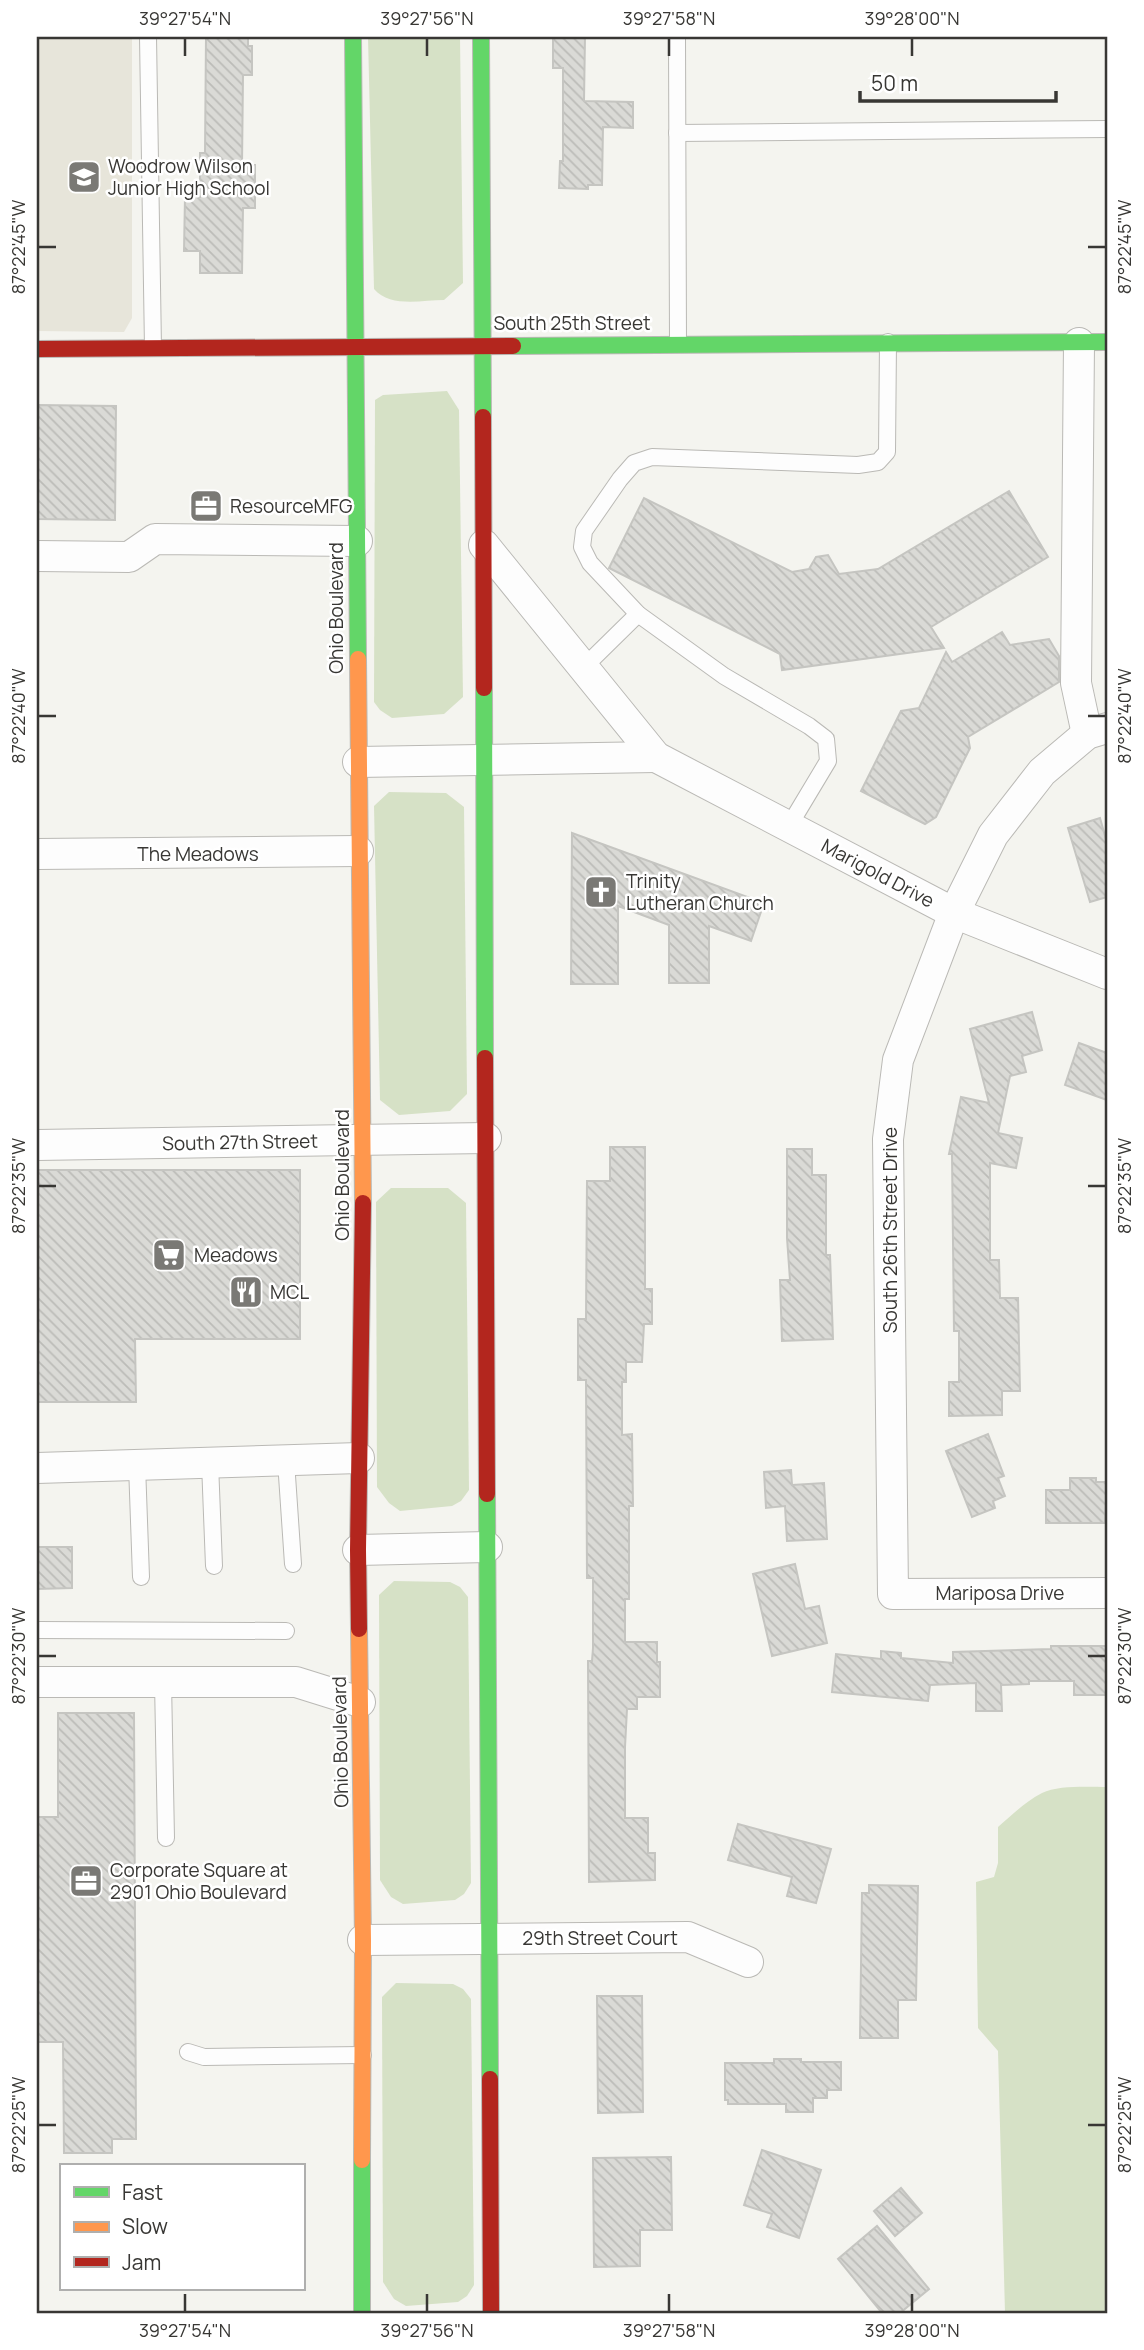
<svg xmlns="http://www.w3.org/2000/svg" width="1144" height="2350" font-family="Manrope,sans-serif">
  <defs>
    <pattern id="building-back-hatch" width="6" height="6" patternUnits="userSpaceOnUse" patternTransform="scale(1.75)"><rect width="6" height="6" fill="#dadad6"/><path d="M-1 5l2 2M0 0l6 6M5-1l2 2" fill="none" stroke="#bcbcb8"/></pattern>
  </defs>
  <rect width="100%" height="100%" fill="#f4f4ef"/>
  <path fill="#e7e5da" d="M37,37H132V318L124,332L37,331Z"/>
  <g fill="#d6e1c6">
    <path d="M368,37H460L463,283L444,300C422,300 390,308 374,289Z"/>
    <path d="M447,391L459,410L463,697L444,714L392,718L380,710L374,702L375,400L383,395Z"/>
    <path d="M389,792L446,793L464,807L467,1094L450,1111L399,1115L380,1100L374,806Z"/>
    <path d="M391,1188H448L466,1203L469,1490L461,1501L452,1506L400,1511L389,1503L377,1487L376,1202Z"/>
    <path d="M394,1581L450,1582L460,1587L468,1597L471,1883L464,1894L455,1900L403,1904L391,1897L380,1880L379,1595Z"/>
    <path d="M1107,1787V2313H1005L998,2051L978,2028L976,1882L994,1877L998,1863V1827C1011,1816 1026,1801 1042,1793C1058,1785 1089,1787 1107,1787Z"/>
    <path d="M396,1983L453,1984L463,1989L471,1999L474,2285L467,2296L458,2302L406,2306L394,2299L383,2282L382,1997Z"/>
  </g>
  <g fill="url(#building-back-hatch)" stroke="#c5c5c1" stroke-width="2">
    <path d="M206,37H248V46H252V75H243L242,165H255V208H243L242,273H200V251H184L185,197H200V153H205Z"/>
    <path d="M553,37H585L584,101L633,102V128L603,127L602,185H588V189L559,188L560,161H563V68H553Z"/>
    <path d="M37,405L116,406L115,520L37,519Z"/>
    <path d="M1009,491L1048,557L931,627L944,648L782,670L780,654L609,568L644,498L792,572L809,569L816,557L828,555L839,574L878,569Z"/>
    <path d="M1002,632L1010,645L1049,639L1059,656V682L968,737L970,748L936,817L925,824L861,791L901,711L919,708L946,652L952,662Z"/>
    <path d="M1100,818L1107,843V897L1090,902L1068,828Z"/>
    <path d="M572,833L764,903L751,941L709,926V983H669V925L618,906V984H571Z"/>
    <path d="M1032,1012L1042,1050L1022,1056L1026,1072L1010,1076L998,1133L1022,1138L1016,1168L990,1163V1260H999L1000,1298H1018L1020,1391H1002V1415L949,1416V1382H959V1331H954L952,1154H949L961,1097L989,1103L970,1029Z"/>
    <path d="M1079,1043L1107,1053V1100L1065,1085Z"/>
    <path d="M610,1147H645V1289H652V1324H644L642,1362H626V1382H622V1435L632,1434L633,1506H629V1599H625V1642H657V1662H660V1697H637V1709H627L625,1747V1818H648V1853H655V1880L589,1882L588,1661H592L593,1648V1578H587L586,1380H578V1319H586L587,1181H610Z"/>
    <path d="M787,1149H812V1175H826V1255H830L833,1339L782,1341L780,1280H790L787,1238Z"/>
    <path d="M37,1170H300V1339H135L136,1402H37Z"/>
    <path d="M988,1434L1004,1476L998,1478L1005,1496L993,1501L995,1508L972,1517L946,1451Z"/>
    <path d="M791,1470L792,1485L824,1483L827,1539L787,1541L785,1506L766,1508L764,1472Z"/>
    <path d="M1070,1478H1096V1482H1107L1105,1523H1046V1490H1070Z"/>
    <path d="M37,1547H72V1588L37,1589Z"/>
    <path d="M795,1564L805,1609L819,1606L827,1643L772,1656L753,1574Z"/>
    <path d="M1051,1646H1107V1695H1074V1681H1029V1684L1001,1685L1002,1711H976V1683L930,1685L928,1701L832,1692L836,1654L881,1659V1651L901,1653V1658L953,1663V1652L1051,1649Z"/>
    <path d="M58,1713H134L136,2139H112V2153H64L63,2042H37V1817H58Z"/>
    <path d="M738,1824L831,1849L816,1903L787,1896L792,1877L728,1860Z"/>
    <path d="M869,1885L918,1886L916,2000H898V2038H860L862,1893H869Z"/>
    <path d="M597,1996H642L643,2112L598,2113Z"/>
    <path d="M774,2059H801V2062H841V2090H827V2098H813V2112H786V2104H728V2100H725V2063H774Z"/>
    <path d="M762,2150L821,2170L799,2238L767,2227L772,2214L744,2205Z"/>
    <path d="M671,2157L672,2230H640V2266L594,2267L593,2158Z"/>
    <path d="M901,2188L922,2213L895,2236L874,2211Z"/>
    <path d="M877,2226L929,2289L900,2313H882L838,2259Z"/>
  </g>
  <g fill="none" stroke-linecap="round" stroke-linejoin="round">
    <defs>
      <g id="lane">
        <path d="M148,37L153,348"/>
        <path d="M677,37L678,344"/>
        <path d="M677,133L1107,129"/>
        <path d="M583,668L638,614"/>
        <path d="M789,826L828,761L826,739L809,726L724,676L638,614L590,563L582,547L584,531L620,479L634,463L652,457L858,465L878,462L887,452L888,342"/>
        <path d="M286,1461L293,1564"/>
        <path d="M210,1463L214,1566"/>
        <path d="M137,1465L141,1577"/>
        <path d="M37,1630L286,1631"/>
        <path d="M163,1682L166,1838"/>
        <path d="M188,2052L204,2057L363,2055"/>
      </g>
      <g id="street">
        <path d="M1079,343L1076,683L1087,734"/>
        <path d="M484,545L656,757L954,913L1107,974"/>
        <path d="M37,556L129,557L155,539L357,541"/>
        <path d="M1107,728L1087,734L1042,772L993,835L954,913L898,1060L888,1139L893,1594L1107,1593"/>
        <path d="M358,762L656,757"/>
        <path d="M37,854L358,851"/>
        <path d="M37,1145L486,1138"/>
        <path d="M37,1468L359,1458"/>
        <path d="M358,1550L487,1547"/>
        <path d="M37,1682H296L360,1702"/>
        <path d="M363,1940L688,1937L748,1962"/>
      </g>
      <g id="fast">
        <path d="M353,37L358,659"/>
        <path d="M481,37L483,417"/>
        <path d="M513,346L1107,342"/>
        <path d="M484,688L485,1058"/>
        <path d="M487,1494L490,2079"/>
        <path d="M362,2313V2160"/>
      </g>
      <g id="slow">
        <path d="M358,659L363,1203"/>
        <path d="M359,1629L363,1940L362,2160"/>
      </g>
      <g id="jam">
        <path d="M37,349L513,346"/>
        <path d="M483,417L484,688"/>
        <path d="M485,1058L487,1494"/>
        <path d="M359,1629L358,1550L363,1203"/>
        <path d="M490,2079L491,2313"/>
      </g>
    </defs>
    <use href="#lane" stroke="#bab9b5" stroke-width="18"/>
    <use href="#street" stroke="#bab9b5" stroke-width="32"/>
    <use href="#fast" stroke="#bab9b5" stroke-width="18"/>
    <use href="#slow" stroke="#bab9b5" stroke-width="18"/>
    <use href="#jam" stroke="#bab9b5" stroke-width="18"/>
    <use href="#lane" stroke="#fdfdfd" stroke-width="16"/>
    <use href="#street" stroke="#fdfdfd" stroke-width="30"/>
    <use href="#fast" stroke="#63d668" stroke-width="16"/>
    <use href="#slow" stroke="#ff974d" stroke-width="16"/>
    <use href="#jam" stroke="#b3261e" stroke-width="16"/>
  </g>
  <path fill="none" stroke="#383734" stroke-width="2.5" d="M185,38V56M427,38V56M669,38V56M912,38V56M38,247H56M1088,247H1106M38,716H56M1088,716H1106M38,1186H56M1088,1186H1106M38,1656H56M1088,1656H1106M38,2125H56M1088,2125H1106M185,2294V2312M427,2294V2312M669,2294V2312M912,2294V2312"/>
  <defs>
    <symbol id="school-square" viewBox="-11 -11 22 22"><rect x="-9" y="-9" width="18" height="18" rx="4" fill="#7a7975" stroke="#fff"/><path d="M0-5L7-2L0 1L-7-2ZM-4 1L0 2.5L4 1V4Q0 6-4 4Z" fill="#fff"/></symbol>
    <symbol id="office-square" viewBox="-11 -11 22 22"><rect x="-9" y="-9" width="18" height="18" rx="4" fill="#7a7975" stroke="#fff"/><path d="M-6-3h4V-5.5h4V-3h4V5H-6ZM-1-4.5V-3h2v-1.5ZM-6 0V1H6V0Z" fill="#fff"/></symbol>
    <symbol id="church-square" viewBox="-11 -11 22 22"><rect x="-9" y="-9" width="18" height="18" rx="4" fill="#7a7975" stroke="#fff"/><path d="M-1.2-6h2.4v3.5h3.3v2.4h-3.3V6h-2.4V-.1h-3.3v-2.4h3.3Z" fill="#fff"/></symbol>
    <symbol id="supermarket-square" viewBox="-11 -11 22 22"><rect x="-9" y="-9" width="18" height="18" rx="4" fill="#7a7975" stroke="#fff"/><path d="M-6-5.5h2.5l.6 2H6L4.5 2H-2.5L-4.4-4H-6ZM-1.5 3.2a1.3 1.3 0 1 0 .1 0ZM3 3.2a1.3 1.3 0 1 0 .1 0Z" fill="#fff"/></symbol>
    <symbol id="restaurant-square" viewBox="-11 -11 22 22"><rect x="-9" y="-9" width="18" height="18" rx="4" fill="#7a7975" stroke="#fff"/><path d="M-5-6h1v4h1v-4h1v4h1v-4h1v5L-1.5 .5V6h-2V.5L-5-1ZM5-6V6H3V1.5H1.5Q1.5-4 5-6Z" fill="#fff"/></symbol>
  </defs>
  <g fill-rule="evenodd">
    <use href="#school-square" x="65" y="158" width="38" height="38"/>
    <use href="#office-square" x="187" y="487" width="38" height="38"/>
    <use href="#church-square" x="582" y="873" width="38" height="38"/>
    <use href="#supermarket-square" x="150" y="1236" width="38" height="38"/>
    <use href="#restaurant-square" x="227" y="1273" width="38" height="38"/>
    <use href="#office-square" x="67" y="1862" width="38" height="38"/>
  </g>
  <g text-anchor="middle" stroke-width="5" stroke-linejoin="round" paint-order="stroke">
    <g font-size="19" fill="#383734" stroke="#fff" text-anchor="start">
      <text x="108" y="173">Woodrow Wilson<tspan x="108" dy="22">Junior High School</tspan></text>
      <text x="230" y="513">ResourceMFG</text>
      <text x="626" y="888">Trinity<tspan x="626" dy="22">Lutheran Church</tspan></text>
      <text x="194" y="1262">Meadows</text>
      <text x="270" y="1299">MCL</text>
      <text x="110" y="1877">Corporate Square at<tspan x="110" dy="22">2901 Ohio Boulevard</tspan></text>
    </g>
    <g font-size="19" fill="#383734" stroke="#fff">
      <text x="572" y="330">South 25th Street</text>
      <text transform="translate(336 608) rotate(-90)" y="7">Ohio Boulevard</text>
      <text x="198" y="861">The Meadows</text>
      <text transform="translate(878 873) rotate(28)" y="7">Marigold Drive</text>
      <text transform="translate(240 1142) rotate(-1)" y="7">South 27th Street</text>
      <text transform="translate(342 1175) rotate(-90)" y="7">Ohio Boulevard</text>
      <text transform="translate(890 1230) rotate(-90)" y="7">South 26th Street Drive</text>
      <text x="1000" y="1600">Mariposa Drive</text>
      <text transform="translate(340 1742) rotate(-91)" y="7">Ohio Boulevard</text>
      <text x="600" y="1945">29th Street Court</text>
    </g>
  </g>
  <rect width="1144" height="2350" fill="none" stroke="#ffffff" stroke-width="77"/>
  <rect x="60" y="2164" width="245" height="126" fill="#ffffff" stroke="#afafae" stroke-width="2"/>
  <rect x="74" y="2187" width="35" height="10" fill="#63d668" stroke="#afafae" stroke-width="2"/>
  <text x="122" y="2200" font-size="21" fill="#383734">Fast</text>
  <rect x="74" y="2222" width="35" height="10" fill="#ff974d" stroke="#afafae" stroke-width="2"/>
  <text x="122" y="2234" font-size="21" fill="#383734">Slow</text>
  <rect x="74" y="2257" width="35" height="10" fill="#b3261e" stroke="#afafae" stroke-width="2"/>
  <text x="122" y="2270" font-size="21" fill="#383734">Jam</text>
  <path d="M860 91v10h196v-10" fill="none" stroke="#383734" stroke-width="3.5"/>
  <text x="871" y="91" font-size="21" fill="#383734" stroke="#ffffff" stroke-width="5" paint-order="stroke">50 m</text>
  <rect x="38" y="38" width="1068" height="2274" fill="none" stroke="#383734" stroke-width="2.5"/>
  <g font-size="18" text-anchor="middle" fill="#383734">
    <text x="185" y="25">39°27'54"N</text>
    <text x="427" y="25">39°27'56"N</text>
    <text x="669" y="25">39°27'58"N</text>
    <text x="912" y="25">39°28'00"N</text>
    <text transform="translate(1125 247) rotate(-90)" y="6">87°22'45"W</text>
    <text transform="translate(19 247) rotate(-90)" y="6">87°22'45"W</text>
    <text transform="translate(19 716) rotate(-90)" y="6">87°22'40"W</text>
    <text transform="translate(1125 716) rotate(-90)" y="6">87°22'40"W</text>
    <text transform="translate(19 1186) rotate(-90)" y="6">87°22'35"W</text>
    <text transform="translate(1125 1186) rotate(-90)" y="6">87°22'35"W</text>
    <text transform="translate(1125 1656) rotate(-90)" y="6">87°22'30"W</text>
    <text transform="translate(19 1656) rotate(-90)" y="6">87°22'30"W</text>
    <text transform="translate(19 2125) rotate(-90)" y="6">87°22'25"W</text>
    <text transform="translate(1125 2125) rotate(-90)" y="6">87°22'25"W</text>
    <text x="185" y="2337">39°27'54"N</text>
    <text x="427" y="2337">39°27'56"N</text>
    <text x="669" y="2337">39°27'58"N</text>
    <text x="912" y="2337">39°28'00"N</text>
  </g>
</svg>
